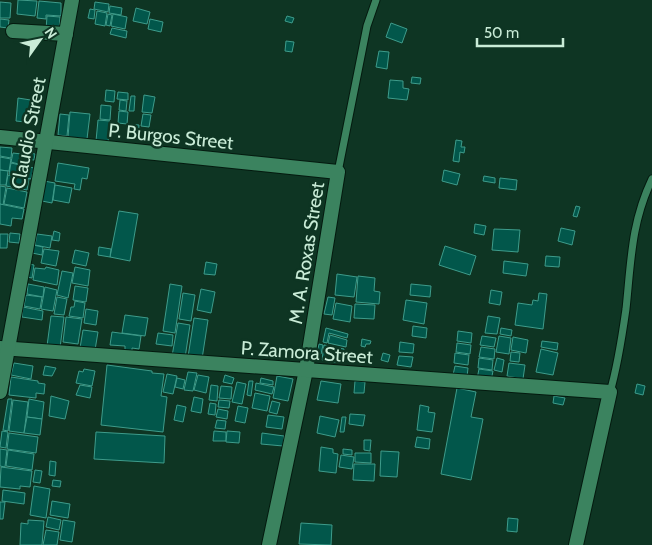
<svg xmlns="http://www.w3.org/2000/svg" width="652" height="545" font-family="Cabin,sans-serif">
  <rect width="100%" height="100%" fill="#0e3523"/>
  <g fill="#02574b" stroke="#3e9c8b">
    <path d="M18,0L37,1L35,16L17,14Z"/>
    <path d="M39,1L61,3V16L46,15V19L37,18Z"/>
    <path d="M0,2L11,3L10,18H0Z"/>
    <path d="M95,2L109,4L108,12L94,9Z"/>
    <path d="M110,6L122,8L121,15L109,13Z"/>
    <path d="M136,8L150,12L147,24L133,21Z"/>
    <path d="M90,9L95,10L94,19L88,18Z"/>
    <path d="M97,11L107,13L105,26L95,24Z"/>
    <path d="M108,14L112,15L110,26L106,25Z"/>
    <path d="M113,14L127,17L125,29L111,26Z"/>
    <path d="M47,16L60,17L59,31L46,30Z"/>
    <path d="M287,16L294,18L292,23L285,21Z"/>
    <path d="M0,19L9,20L8,28L0,27Z"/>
    <path d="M150,19L163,22L161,32L148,29Z"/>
    <path d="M391,23L407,29L402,43L386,37Z"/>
    <path d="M112,28L127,31L126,38L110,34Z"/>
    <path d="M286,41L294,42L292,52L285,51Z"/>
    <path d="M379,51L389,52L387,69L376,67Z"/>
    <path d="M412,77L421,78L420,84L411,83Z"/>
    <path d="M390,80L403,81V88L409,89L407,100L388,98Z"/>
    <path d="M106,90L115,91L114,102L105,101Z"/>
    <path d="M118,92L128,93V100L117,99Z"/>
    <path d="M144,95L155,97L152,113L142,112Z"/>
    <path d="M131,96H135L134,111H129Z"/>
    <path d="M18,98L37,101L35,123L16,121Z"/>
    <path d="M120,100L127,101L126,111L119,110Z"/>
    <path d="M101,105L111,106L110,120L100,119Z"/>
    <path d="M119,111L128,112L127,124L118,123Z"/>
    <path d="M70,112L90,114L87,139L68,137Z"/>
    <path d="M60,114L69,115L67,136L58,135Z"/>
    <path d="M143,114L151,115L149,127L141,126Z"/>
    <path d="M98,120L110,121L108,142L96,141Z"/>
    <path d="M128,124L139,125L138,137L127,136Z"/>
    <path d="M139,130L149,131L148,141L138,140Z"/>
    <path d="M456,140L462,141L461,147H465L464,153L460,152L459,162L453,161Z"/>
    <path d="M0,147L12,148L11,158L0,156Z"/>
    <path d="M13,153L30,155L31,153L35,154L34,160H31L29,167L11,162Z"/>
    <path d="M0,157L11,159L9,171L0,170Z"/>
    <path d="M11,163L34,168L31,179L9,174Z"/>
    <path d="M58,163L89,168L87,179L82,178L80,190L74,189L75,184L55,181Z"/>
    <path d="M0,170L8,171L6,185H0Z"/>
    <path d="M444,170L460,174L457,185L442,181Z"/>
    <path d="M8,175L29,179L27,190L6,186Z"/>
    <path d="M484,176L495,178V183L483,181Z"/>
    <path d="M500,178L517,180L516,190L499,188Z"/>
    <path d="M44,181L55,183L52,203L42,201Z"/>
    <path d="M55,185L72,188L69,203L53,200Z"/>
    <path d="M0,186L6,187L3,205L0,204Z"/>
    <path d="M7,188L27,192L24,208L4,204Z"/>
    <path d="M0,204L24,209L22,219L12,218L11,226L0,224Z"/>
    <path d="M576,206L580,207L577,217L573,216Z"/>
    <path d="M119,211L138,214L130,261L110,257Z"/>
    <path d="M475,224L486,226L484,235L474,233Z"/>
    <path d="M561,228L575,231L572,245L558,241Z"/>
    <path d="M494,229L520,230L518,252L492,250Z"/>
    <path d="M54,231L60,233L59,241L52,240Z"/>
    <path d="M10,233L20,234L19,243L9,242Z"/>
    <path d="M0,234H8L7,248H0Z"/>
    <path d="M37,234L52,236L50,248L35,245Z"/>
    <path d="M33,245L43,247L42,255L32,253Z"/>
    <path d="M445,246L476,256L470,275L439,265Z"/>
    <path d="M99,247L111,249L110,257L98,255Z"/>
    <path d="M44,249L59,251L56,266L41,263Z"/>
    <path d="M75,250L89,253L86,266L72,263Z"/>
    <path d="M546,256L560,257L559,267L545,266Z"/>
    <path d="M504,261L528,264L526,276L503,273Z"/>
    <path d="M206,262L217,264L215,275L204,274Z"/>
    <path d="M29,264L34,265L32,278L27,277Z"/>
    <path d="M46,267L59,270L57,285L33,280L35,268L45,269Z"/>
    <path d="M75,267L90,270L88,286L72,283Z"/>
    <path d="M62,271L73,273L68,298L57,295Z"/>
    <path d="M337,274L357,277L354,297L335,295Z"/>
    <path d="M358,276L375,278L374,291L380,292L379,304L356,302Z"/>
    <path d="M28,284L44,287L43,297L27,294Z"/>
    <path d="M170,284L182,286L175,333L163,331Z"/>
    <path d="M411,284L431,286L430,297L410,295Z"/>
    <path d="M75,286L88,288L86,302L73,300Z"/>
    <path d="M45,287L57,290L53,311L41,309Z"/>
    <path d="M201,289L215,292L211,313L197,310Z"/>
    <path d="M491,290L502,292L500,305L489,303Z"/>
    <path d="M183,293L195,295L191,321L179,319Z"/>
    <path d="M539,293L547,294L543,329L515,325L518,303L532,305L533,300L538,301Z"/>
    <path d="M26,295L42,297L40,309L24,306Z"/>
    <path d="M57,297L67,299L64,315L54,314Z"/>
    <path d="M328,297L335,298L332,315L324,314Z"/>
    <path d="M406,300L427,303L424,324L403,320Z"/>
    <path d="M75,301L85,303L83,318L69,316L71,307H74Z"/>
    <path d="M336,303L352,306L350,322L333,319Z"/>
    <path d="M355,304L375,305L374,319L354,318Z"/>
    <path d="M23,307L43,311L42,320L22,317Z"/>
    <path d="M86,309L98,311L96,325L84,323Z"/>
    <path d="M125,315L148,318L145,336L122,333Z"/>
    <path d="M51,316L64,317L60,348L47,346Z"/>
    <path d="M488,316L500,318L497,334L485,333Z"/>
    <path d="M66,317L82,319L78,344L63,342Z"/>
    <path d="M194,318L208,320L202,359L188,357Z"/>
    <path d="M178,323L190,325L185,358L172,356Z"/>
    <path d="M413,326L427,328L426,338L412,336Z"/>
    <path d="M326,328L348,334L347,338L329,333L327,343L323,342Z"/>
    <path d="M501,328L512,330L511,336L500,334Z"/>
    <path d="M83,330L98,332L95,350L80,348Z"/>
    <path d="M458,331L472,333L471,343L457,341Z"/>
    <path d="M112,332L141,336L139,349L132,348V352L125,351V346L110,345Z"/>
    <path d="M158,333L173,335L172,346L156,344Z"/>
    <path d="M330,335L347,340L346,347L328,343Z"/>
    <path d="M482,336L496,338L494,347L480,345Z"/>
    <path d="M499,336L511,338L509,354L496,352Z"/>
    <path d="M513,337L528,340L526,353L511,350Z"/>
    <path d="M362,339L371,341L370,344H366L365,347L361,346Z"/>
    <path d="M542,341L558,343L557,350L541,347Z"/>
    <path d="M400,342L414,344L413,353L399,352Z"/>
    <path d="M457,343L471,345L470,354L456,352Z"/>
    <path d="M319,344L323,345L321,354L317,353Z"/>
    <path d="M324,345L344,349L341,363L322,360Z"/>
    <path d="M481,347L495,349L494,359L479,357Z"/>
    <path d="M541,349L558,353L553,375L536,372Z"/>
    <path d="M511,352L520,353L519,362L510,361Z"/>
    <path d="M383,353L390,355L388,362L381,360Z"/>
    <path d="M455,353L469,355L468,365L454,363Z"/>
    <path d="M399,356L413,357L411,367L397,365Z"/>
    <path d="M479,358L493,360L492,370L478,368Z"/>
    <path d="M497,358L504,360L502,372L494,370Z"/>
    <path d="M14,363L33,366L31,379L11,375Z"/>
    <path d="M509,363L525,365L523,379L507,376Z"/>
    <path d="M107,365L152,371V373L164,374L161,396L167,397L163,432L101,425Z"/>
    <path d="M45,366L56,368L52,376L43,375Z"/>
    <path d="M455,366L468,368L467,377L453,375Z"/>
    <path d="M84,369L95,371L92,386L76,383L79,371L83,372Z"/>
    <path d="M479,369L493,371L491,381L477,379Z"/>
    <path d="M188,372L197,373L193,391L184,390Z"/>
    <path d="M167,374L177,376L173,394L163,392Z"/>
    <path d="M198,375L209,377L206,393L194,390Z"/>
    <path d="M225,375L234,378L232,384L223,382Z"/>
    <path d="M277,376L293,379L288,401L273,398Z"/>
    <path d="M11,377L38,381V383L45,384L44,394L36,393V398L9,395Z"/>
    <path d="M177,378L185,380L183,389L175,387Z"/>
    <path d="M261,378L273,381V385L260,383Z"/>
    <path d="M249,381H253L251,396L247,395Z"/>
    <path d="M321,381L341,384L338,403L317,400Z"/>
    <path d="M355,381L365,382L364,393H354Z"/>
    <path d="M237,382L246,384L242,404L232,402Z"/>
    <path d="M256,383L274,387L272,394L255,390Z"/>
    <path d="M637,384L645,386L643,395L635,393Z"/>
    <path d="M80,385L92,387L90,398L76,395Z"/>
    <path d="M211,385L218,386L217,401L209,400Z"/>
    <path d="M221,386L232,387L231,399L219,398Z"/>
    <path d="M457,388L476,392L471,417L483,419L471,480L441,474Z"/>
    <path d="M255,393L270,396L267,411L252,408Z"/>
    <path d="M51,396L69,401L65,419L49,416Z"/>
    <path d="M554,396L565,398L563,405L553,403Z"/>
    <path d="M194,397L203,399L201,413L191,411Z"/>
    <path d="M8,399H12L8,431L3,430Z"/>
    <path d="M29,399L44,402L42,419L27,417Z"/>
    <path d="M13,400L28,402L24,433L9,431Z"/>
    <path d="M219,400L230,401L229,408L218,407Z"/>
    <path d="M272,401L280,403L277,414L269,412Z"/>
    <path d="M210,403L216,404L215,415L208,414Z"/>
    <path d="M177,405L186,407L183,422L174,420Z"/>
    <path d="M420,405L429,407L428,412L435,413L432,432L417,430Z"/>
    <path d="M238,406L248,408L245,423L235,421Z"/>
    <path d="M218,409L228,411L227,419L216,417Z"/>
    <path d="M350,414L365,415L363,426L349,424Z"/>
    <path d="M268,415L284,417L282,429L266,427Z"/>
    <path d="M320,416L339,420L335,437L317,433Z"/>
    <path d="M27,417L42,419L40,435L24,433Z"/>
    <path d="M342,417H346L344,432H340Z"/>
    <path d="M217,420L226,421L225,429L215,428Z"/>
    <path d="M2,431L8,432L6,448L0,447Z"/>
    <path d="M214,431L226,432V441H213Z"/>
    <path d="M227,431L240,432L239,443L226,442Z"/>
    <path d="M96,432L165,436L164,463L94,459Z"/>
    <path d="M9,433L38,437L36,453L7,449Z"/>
    <path d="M262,433L284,436L283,446L261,444Z"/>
    <path d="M417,437L430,439L429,449L415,447Z"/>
    <path d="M364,440H371L370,451L364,450Z"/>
    <path d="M321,447L333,449V453L338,454L336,473L319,471Z"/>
    <path d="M0,449L7,450L5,467L0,466Z"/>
    <path d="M343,449L352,450V455L343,454Z"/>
    <path d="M8,450L34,454L32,470L6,466Z"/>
    <path d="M381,451L399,452L397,477L380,476Z"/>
    <path d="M355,453H371V463L355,462Z"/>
    <path d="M341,455L354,457L352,469L339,467Z"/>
    <path d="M50,461L56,462L55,476L49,475Z"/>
    <path d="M354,464H375L374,481L353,480Z"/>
    <path d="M1,467L32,471L30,487L20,486V489L0,487Z"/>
    <path d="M35,470L42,471L40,483L33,482Z"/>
    <path d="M53,480L61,481L60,487L52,486Z"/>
    <path d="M34,486L50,489L46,518L30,515Z"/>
    <path d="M3,490L25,493L24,504L2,501Z"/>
    <path d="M52,501L70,504L68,518L50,515Z"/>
    <path d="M0,502H5L3,519H0Z"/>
    <path d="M48,517L61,520L59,530L46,527Z"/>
    <path d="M508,518L518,519L517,532L507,531Z"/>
    <path d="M28,520L44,521L42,545H20L21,523L28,524Z"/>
    <path d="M63,520L75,522L72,542L60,540Z"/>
    <path d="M301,523L332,525L331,545L299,544Z"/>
    <path d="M46,530L59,532L57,545H43Z"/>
  </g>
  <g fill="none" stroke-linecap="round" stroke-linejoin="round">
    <defs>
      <g id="lane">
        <path d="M338,172L367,26L376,0"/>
        <path d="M610,392C618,365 622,337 626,309C631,262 631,223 652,179"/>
      </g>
      <g id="street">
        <path d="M13,31L66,34"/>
        <path d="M0,137L338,172L306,370L269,545"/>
        <path d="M0,348L610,392L576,545"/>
        <path d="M0,392L72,0"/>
      </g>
    </defs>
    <use href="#lane" stroke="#041a0f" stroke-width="9"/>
    <use href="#street" stroke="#041a0f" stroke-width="16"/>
    <use href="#lane" stroke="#3b835f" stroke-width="7"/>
    <use href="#street" stroke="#3b835f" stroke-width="14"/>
  </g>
  <g text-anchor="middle" stroke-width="5" stroke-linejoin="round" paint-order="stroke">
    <g font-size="19" fill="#c9ecd7" stroke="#0e3523">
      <text transform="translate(28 133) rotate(-79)" y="7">Claudio Street</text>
      <text transform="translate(171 136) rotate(6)" y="7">P. Burgos Street</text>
      <text transform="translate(306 253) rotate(-81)" y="7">M. A. Roxas Street</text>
      <text transform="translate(307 352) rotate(4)" y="7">P. Zamora Street</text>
    </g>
  </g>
  <g transform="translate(40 40) rotate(57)" stroke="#0e3523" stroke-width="4" paint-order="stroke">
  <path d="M0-4L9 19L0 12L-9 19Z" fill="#c9ecd7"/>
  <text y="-8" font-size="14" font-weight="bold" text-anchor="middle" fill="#c9ecd7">N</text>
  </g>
  <path d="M477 38v8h86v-8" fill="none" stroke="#c9ecd7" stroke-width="2.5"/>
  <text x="484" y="38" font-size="15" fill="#c9ecd7" stroke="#0e3523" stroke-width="4" paint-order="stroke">50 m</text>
</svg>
